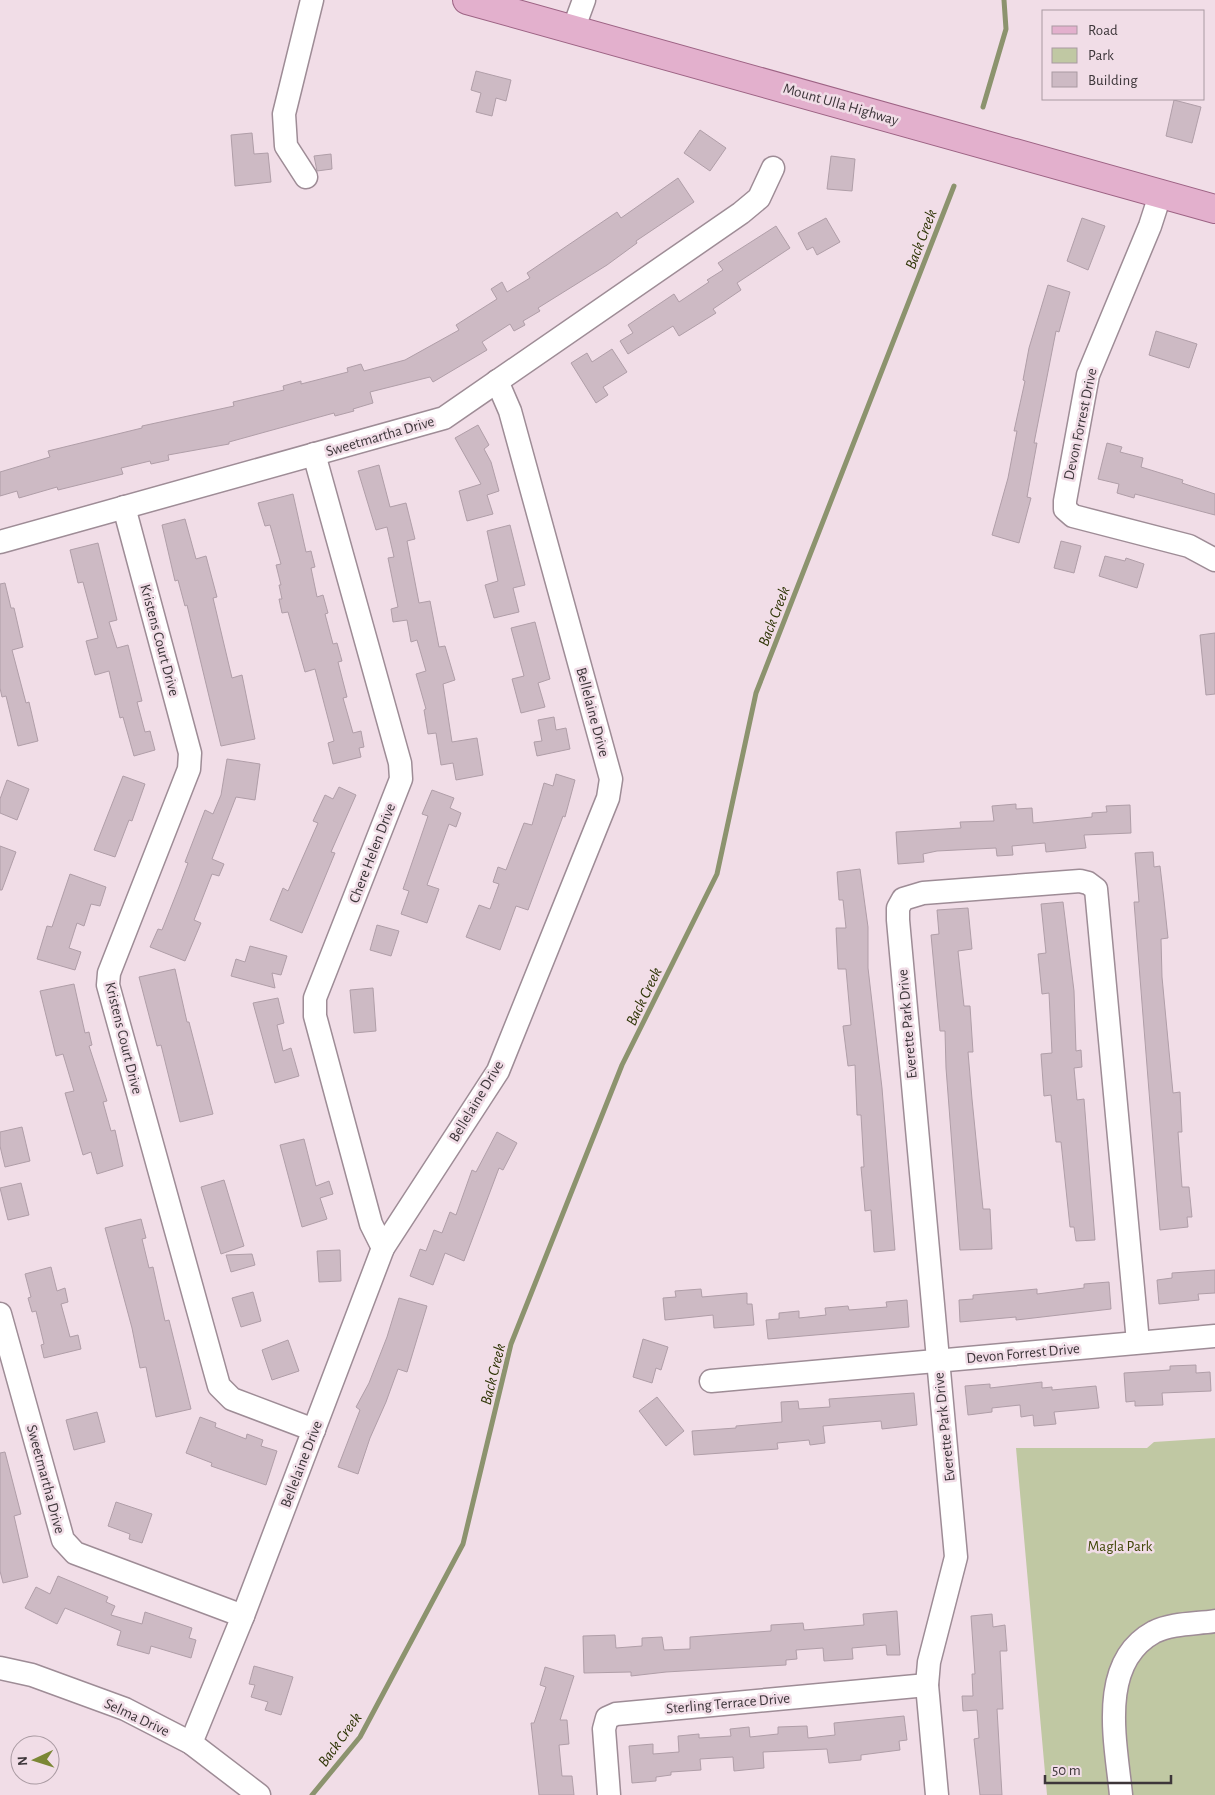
<svg xmlns="http://www.w3.org/2000/svg" width="1215" height="1795" font-family="'Alegreya Sans',sans-serif">
  <rect width="100%" height="100%" fill="#f1dde7"/>
  <path fill="#c0c8a3" d="M1215,1438V1795H1047L1016,1448H1147L1154,1442Z"/>
  <g fill="none" stroke-linecap="round" stroke-linejoin="round">
    <g stroke="#8c936e" stroke-width="5">
      <path d="M983,107L1006,29L1004,0"/>
      <path d="M312,1795L360,1737L463,1544L511,1344L622,1065L717,874L756,693L954,186"/>
    </g>
  </g>
  <g fill="#cdbac4" stroke="#b09ea8">
    <path d="M476,71L511,80L506,101L496,98L492,116L476,112L481,93L471,90Z"/>
    <path d="M1174,100L1201,107L1192,143L1166,136Z"/>
    <path d="M700,130L726,148L710,171L684,153Z"/>
    <path d="M252,133L254,154L268,153L271,182L235,186L231,135Z"/>
    <path d="M331,154L332,169L317,171L314,156Z"/>
    <path d="M831,156L855,159L852,191L827,189Z"/>
    <path d="M678,178L694,202L636,241L637,243L607,265L538,308L540,311L523,321L525,325L514,331L510,324L482,342L487,350L433,382L430,377L370,392L373,403L353,409L354,411L335,416L334,413L229,442V444L168,455L169,460L151,464L150,461L121,468L123,474L58,490L57,487L19,498L17,491L0,496V472L50,457L48,451L142,428V426L234,406L233,402L284,390L283,386L301,381V384L348,372L347,368L361,364L364,371L405,360L459,330L456,325L497,299L491,289L502,282L507,292L530,278L527,273L617,212L621,218Z"/>
    <path d="M826,218L840,242L817,255L813,247L807,250L798,233Z"/>
    <path d="M1082,218L1105,226L1088,270L1067,261Z"/>
    <path d="M776,226L790,248L737,283L741,290L713,309L716,313L679,336L673,326L628,354L620,341L633,333L628,325L674,294L679,302L709,282L707,280L723,270L718,263Z"/>
    <path d="M1048,285L1070,292L1059,332L1056,331L1034,443H1037L1027,497L1031,498L1019,543L992,535L1008,478L1017,431H1014L1025,381L1023,380L1029,348Z"/>
    <path d="M1156,331L1197,344L1189,368L1149,355Z"/>
    <path d="M612,349L627,372L603,387L608,395L596,403L571,363L587,353L592,362Z"/>
    <path d="M478,425L489,445L484,449L491,462L499,491L487,495L493,514L467,521L459,491L481,484L455,438Z"/>
    <path d="M1107,443L1122,447L1120,452L1143,458L1141,467L1183,480L1182,483L1215,494V515L1135,494L1134,498L1117,493L1119,484L1098,479Z"/>
    <path d="M379,465L390,507L406,503L415,539L407,541L419,603L430,601L439,647L445,646L455,680L443,684L452,742L477,738L483,775L456,780L453,763L441,765L436,733L428,734L424,710L426,709L416,674L426,671L417,640L411,642L407,620L393,622L391,609L398,607L388,558L394,557L387,527L376,530L358,471Z"/>
    <path d="M293,494L306,552L311,551L315,567L311,568L317,597L323,595L328,613L325,614L333,644L337,643L342,661L338,662L347,697L343,698L353,733L361,731L364,747L359,748L361,757L333,764L328,743L334,741L315,669L305,672L288,612L282,613L279,599H282L279,585H281L276,565L281,564L270,525L265,526L258,503Z"/>
    <path d="M185,519L196,559L206,556L217,597L213,598L232,678L242,675L255,739L221,746L187,605L185,606L178,580L175,581L162,525Z"/>
    <path d="M510,525L525,585L513,588L519,612L494,618L485,585L498,581L487,531Z"/>
    <path d="M1061,541L1081,546L1074,573L1054,568Z"/>
    <path d="M98,543L117,620L109,622L117,648L128,645L142,701L137,702L145,732L150,731L155,750L134,756L123,717L120,718L109,671L95,675L86,641L98,638L83,582L78,583L70,550Z"/>
    <path d="M1105,556L1125,561L1126,558L1144,564L1137,588L1099,576Z"/>
    <path d="M5,583L11,608H14L23,647L12,650L26,703L29,702L38,741L18,746L6,696L2,697L0,688V584Z"/>
    <path d="M535,622L550,679L538,683L545,707L521,713L512,679L524,676L511,628Z"/>
    <path d="M1215,633V694L1206,695L1200,635Z"/>
    <path d="M554,717L556,730L566,728L570,749L537,756L534,742L542,741L538,720Z"/>
    <path d="M227,759L260,764L255,800L236,797L212,859L224,864L219,876L212,874L194,920L201,923L185,961L150,947L158,929L162,930L179,887L188,863L185,862L205,810L213,814L221,795Z"/>
    <path d="M556,774L575,780L565,817L563,816L528,910L516,906L500,950L466,937L479,905L490,909L499,884L493,882L498,867L506,870L524,823L532,825L544,783L553,786Z"/>
    <path d="M123,776L145,784L132,821L129,820L115,857L94,850Z"/>
    <path d="M7,780L29,789L17,820L0,813V799Z"/>
    <path d="M339,787L356,795L331,852L335,853L302,933L270,920L283,888L288,891L318,823L313,821L325,795L333,799Z"/>
    <path d="M432,790L454,798L450,808L461,813L456,827L449,824L427,885L439,889L427,923L401,914L409,891L403,889L428,816L422,814Z"/>
    <path d="M1016,804V809L1032,808L1033,823L1092,817V813L1107,812L1106,806L1130,805L1131,833L1084,835L1086,848L1046,852L1045,843L1012,846L1013,855L997,856L996,848L937,851L923,854L924,862L898,864L896,832L961,828L960,822L994,821L992,806Z"/>
    <path d="M0,846L16,852L2,890H0Z"/>
    <path d="M1153,852L1154,867L1160,866L1164,900L1168,938L1161,939L1162,977L1173,1093L1180,1092L1182,1132H1178L1182,1187H1189L1192,1217H1187L1188,1227L1160,1230L1134,902H1139L1135,853Z"/>
    <path d="M860,869L868,927V968L882,1088L895,1250L874,1252L871,1210L865,1211L861,1167H864L861,1115H857L855,1065L848,1066L843,1026L851,1025L846,969H838L836,928H846L843,900H839L837,872Z"/>
    <path d="M70,874L106,887L100,906L91,904L84,926L77,923L69,948L81,952L75,970L37,959L47,926L52,927Z"/>
    <path d="M1063,902L1074,991L1076,1051L1081,1050L1082,1067L1074,1068L1077,1100L1084,1099L1095,1240L1076,1241L1074,1227H1070L1061,1142H1056L1051,1095L1044,1096L1041,1054L1052,1053L1049,993L1042,994L1038,954L1046,953L1041,904Z"/>
    <path d="M968,908L972,949L958,951L964,1006H970L973,1052H968L972,1099L983,1209H990L992,1249L960,1250L946,1068L945,1031H940L931,935L939,934L937,910Z"/>
    <path d="M377,925L399,931L391,956L370,950Z"/>
    <path d="M250,946L287,956L281,975L272,973L275,988L231,976L236,959L245,962Z"/>
    <path d="M175,969L187,1022H189L213,1114L180,1122L161,1045L157,1046L139,977Z"/>
    <path d="M74,984L85,1033L89,1032L92,1045L89,1046L107,1101L103,1102L111,1131L115,1130L123,1166L97,1174L91,1152L83,1155L65,1093L74,1091L63,1054L56,1056L40,991Z"/>
    <path d="M373,988L376,1031L354,1033L350,990Z"/>
    <path d="M278,998L284,1023L277,1025L283,1051L291,1048L299,1076L275,1083L253,1003Z"/>
    <path d="M22,1127L30,1161L5,1167L0,1146V1132Z"/>
    <path d="M497,1132L517,1143L503,1170L499,1168L464,1261L445,1253L433,1285L410,1276L420,1249L426,1251L434,1230L442,1233L450,1212L456,1215L472,1170L476,1172Z"/>
    <path d="M304,1139L316,1186L329,1181L333,1194L320,1198L327,1219L302,1227L280,1145Z"/>
    <path d="M224,1180L244,1246L221,1254L201,1187Z"/>
    <path d="M21,1183L29,1215L8,1220L0,1188Z"/>
    <path d="M141,1219L146,1238L142,1239L149,1268L153,1267L165,1321L169,1320L191,1409L156,1417L146,1367L140,1368L132,1328L105,1228Z"/>
    <path d="M340,1250L341,1281L319,1282L317,1251Z"/>
    <path d="M252,1254L255,1265L231,1272L226,1255Z"/>
    <path d="M51,1267L57,1291L65,1288L68,1302L61,1304L70,1337L78,1335L81,1349L44,1358L41,1345L44,1344L36,1311L32,1312L28,1298L31,1297L25,1274Z"/>
    <path d="M1215,1270V1293L1198,1294L1199,1300L1159,1304L1157,1280L1172,1278V1273Z"/>
    <path d="M1109,1282L1111,1309L1016,1320V1317L960,1322L959,1300L973,1299V1295L1037,1289V1294L1084,1288V1284Z"/>
    <path d="M701,1289L702,1297L747,1293V1304H752L754,1325L714,1328L713,1315L665,1320L663,1298L676,1297L675,1291Z"/>
    <path d="M253,1292L261,1321L241,1327L232,1298Z"/>
    <path d="M399,1298L427,1306L407,1372L398,1369L386,1402L370,1438L358,1474L338,1467L360,1410L356,1407L369,1383L387,1337Z"/>
    <path d="M907,1300L909,1327L768,1339L766,1320L779,1319V1313L799,1311V1318L826,1315L825,1308L848,1306L849,1310L887,1307L886,1302Z"/>
    <path d="M643,1339L668,1347L661,1370L656,1368L652,1383L633,1377Z"/>
    <path d="M288,1340L299,1371L272,1380L262,1350Z"/>
    <path d="M1196,1365V1373L1210,1372L1211,1391L1162,1393L1163,1405L1135,1406V1401L1126,1402L1124,1373L1170,1370V1366Z"/>
    <path d="M1042,1382V1388L1052,1387V1390L1096,1386L1099,1408L1054,1412L1056,1424L1034,1426L1033,1415L1021,1417L1020,1405L992,1408V1412L968,1415L965,1386L990,1384V1388Z"/>
    <path d="M914,1393L917,1425L882,1429L881,1421L823,1426L825,1443L810,1445L809,1440L777,1443L778,1449L694,1455L692,1431L736,1428V1426L782,1422L781,1402L798,1401L799,1409L830,1407L829,1399Z"/>
    <path d="M657,1397L684,1431L666,1446L639,1411Z"/>
    <path d="M97,1412L105,1442L74,1450L66,1420Z"/>
    <path d="M200,1417L216,1423L215,1427L246,1439L247,1434L263,1440L261,1446L277,1451L266,1485L211,1466L212,1463L186,1453Z"/>
    <path d="M5,1452L21,1514L14,1516L28,1577L3,1583L0,1571V1453Z"/>
    <path d="M116,1502L152,1514L142,1543L129,1539L130,1534L108,1526Z"/>
    <path d="M58,1576L108,1597L106,1602L115,1606L111,1615L142,1624L145,1612L192,1628L189,1638L196,1640L191,1658L151,1646L149,1654L117,1645L121,1631L65,1608L57,1624L25,1608L36,1587L50,1594Z"/>
    <path d="M897,1611L900,1655H887L886,1645L852,1648L853,1659L824,1661L823,1648L796,1650L797,1659L786,1660V1665L666,1672L631,1676V1672L584,1673L583,1636L615,1635L616,1648L642,1646V1638L662,1637L664,1650L690,1649V1637L771,1631V1625L803,1623L804,1630L864,1625L863,1614Z"/>
    <path d="M992,1614L993,1627L1005,1625L1007,1651H1000L1003,1709H997L1002,1795H980L974,1739L979,1738L977,1710L963,1711L962,1696H973L972,1674H975L971,1616Z"/>
    <path d="M254,1666L293,1677L281,1715L265,1710L268,1702L251,1697L255,1685L249,1684Z"/>
    <path d="M545,1667L574,1676L560,1720H567L569,1744L559,1745L562,1776H572L574,1795H539L531,1723H534L546,1687L540,1685Z"/>
    <path d="M904,1716L907,1740L899,1741L900,1750L861,1755V1760L829,1763L827,1749L763,1752L764,1768L734,1771L733,1757L700,1759L701,1770L671,1772V1775L656,1777V1781L632,1783L629,1746L653,1744V1754L679,1752L678,1736L699,1734V1738L731,1736L730,1729L749,1727L750,1737L778,1734V1727L807,1726L808,1738L835,1735L834,1723Z"/>
  </g>
  <g fill="none" stroke-linecap="round" stroke-linejoin="round">
    <defs>
      <g id="minor">
        <path d="M573,30L584,0"/>
        <path d="M306,177L286,146L284,114L312,0"/>
        <path d="M1161,192L1150,226L1088,375L1065,501V509L1073,516L1189,546L1215,560"/>
        <path d="M314,454L400,763L401,779L315,998V1016L371,1224L383,1248"/>
        <path d="M124,507L190,753L189,769L109,973L108,985L219,1386L232,1399L314,1430"/>
        <path d="M0,542L444,418L741,213L759,198L773,168"/>
        <path d="M0,1314L63,1540L75,1553L243,1616"/>
        <path d="M711,1381L1215,1336"/>
        <path d="M0,1668L32,1675L125,1709L191,1743L259,1795"/>
        <path d="M191,1743L243,1616L383,1248L498,1071L608,798L611,779L510,411L497,381"/>
        <path d="M609,1795L604,1729L607,1718L616,1714L927,1685"/>
        <path d="M937,1795L927,1685L929,1662L956,1557L898,920V908L903,899L923,893L1080,881L1088,883L1096,889L1138,1342"/>
        <path d="M1121,1795C1116,1743 1097,1663 1154,1632C1172,1623 1196,1624 1215,1621"/>
      </g>
      <path id="major" d="M467,0L1215,209"/>
    </defs>
    <use href="#minor" stroke="#9e8c96" stroke-width="25"/>
    <use href="#major" stroke="#9d6384" stroke-width="30"/>
    <use href="#minor" stroke="#fff" stroke-width="22"/>
    <use href="#major" stroke="#e3b0cd" stroke-width="28"/>
  </g>
  <g text-anchor="middle" stroke-width="5" stroke-linejoin="round" paint-order="stroke">
    <g font-size="15" fill="#3d363a" stroke="#f1dde7">
      <text transform="translate(841 104) rotate(16)" y="5">Mount Ulla Highway</text>
      <text transform="translate(1080 424) rotate(-78)" y="5">Devon Forrest Drive</text>
      <text transform="translate(380 436) rotate(-16)" y="5">Sweetmartha Drive</text>
      <text transform="translate(160 640) rotate(75)" y="5">Kristens Court Drive</text>
      <text transform="translate(593 712) rotate(75)" y="5">Bellelaine Drive</text>
      <text transform="translate(372 853) rotate(-69)" y="5">Chere Helen Drive</text>
      <text transform="translate(907 1024) rotate(-95)" y="5">Everette Park Drive</text>
      <text transform="translate(124 1038) rotate(76)" y="5">Kristens Court Drive</text>
      <text transform="translate(476 1101) rotate(-59)" y="5">Bellelaine Drive</text>
      <text transform="translate(1023 1353) rotate(-5)" y="5">Devon Forrest Drive</text>
      <text transform="translate(944 1427) rotate(-96)" y="5">Everette Park Drive</text>
      <text transform="translate(301 1464) rotate(-69)" y="5">Bellelaine Drive</text>
      <text transform="translate(46 1479) rotate(75)" y="5">Sweetmartha Drive</text>
      <text transform="translate(728 1703) rotate(-5)" y="5">Sterling Terrace Drive</text>
      <text transform="translate(137 1717) rotate(25)" y="5">Selma Drive</text>
    </g>
    <g font-size="15" fill="#3f4606" stroke="#f1dde7">
      <text x="1120" y="1551">Magla Park</text>
    </g>
    <g font-size="16" font-style="italic" fill="#2e3405" stroke="#f1dde7">
      <text transform="translate(920 239) rotate(-69)" y="6">Back Creek</text>
      <text transform="translate(773 616) rotate(-69)" y="6">Back Creek</text>
      <text transform="translate(643 996) rotate(-64)" y="6">Back Creek</text>
      <text transform="translate(492 1374) rotate(-76)" y="6">Back Creek</text>
      <text transform="translate(339 1739) rotate(-54)" y="6">Back Creek</text>
    </g>
  </g>
  <rect x="1042" y="10" width="162" height="90" fill="#f1dde7" stroke="#a99aa2"/>
  <rect x="1052" y="26" width="25" height="8" fill="#e3b0cd" stroke="#a99aa2"/>
  <text x="1088" y="35" font-size="15" fill="#3d363a">Road</text>
  <rect x="1052" y="48" width="25" height="15" fill="#c0c8a3" stroke="#a99aa2"/>
  <text x="1088" y="60" font-size="15" fill="#3d363a">Park</text>
  <rect x="1052" y="72" width="25" height="15" fill="#cdbac4" stroke="#a99aa2"/>
  <text x="1088" y="85" font-size="15" fill="#3d363a">Building</text>
  <g transform="translate(35 1760) rotate(266)"><circle r="24" fill="#f1dde7" stroke="#a99aa2"/>
  <path d="M0-4L9 19L0 12L-9 19Z" fill="#7b8735"/>
  <text y="-8" font-size="14" font-weight="bold" text-anchor="middle" fill="#3d363a">N</text>
  </g>
  <path d="M1045 1775v8h126v-8" fill="none" stroke="#3d363a" stroke-width="2.5"/>
  <text x="1052" y="1775" font-size="15" fill="#3d363a" stroke="#f1dde7" stroke-width="4" paint-order="stroke">50 m</text>
</svg>
